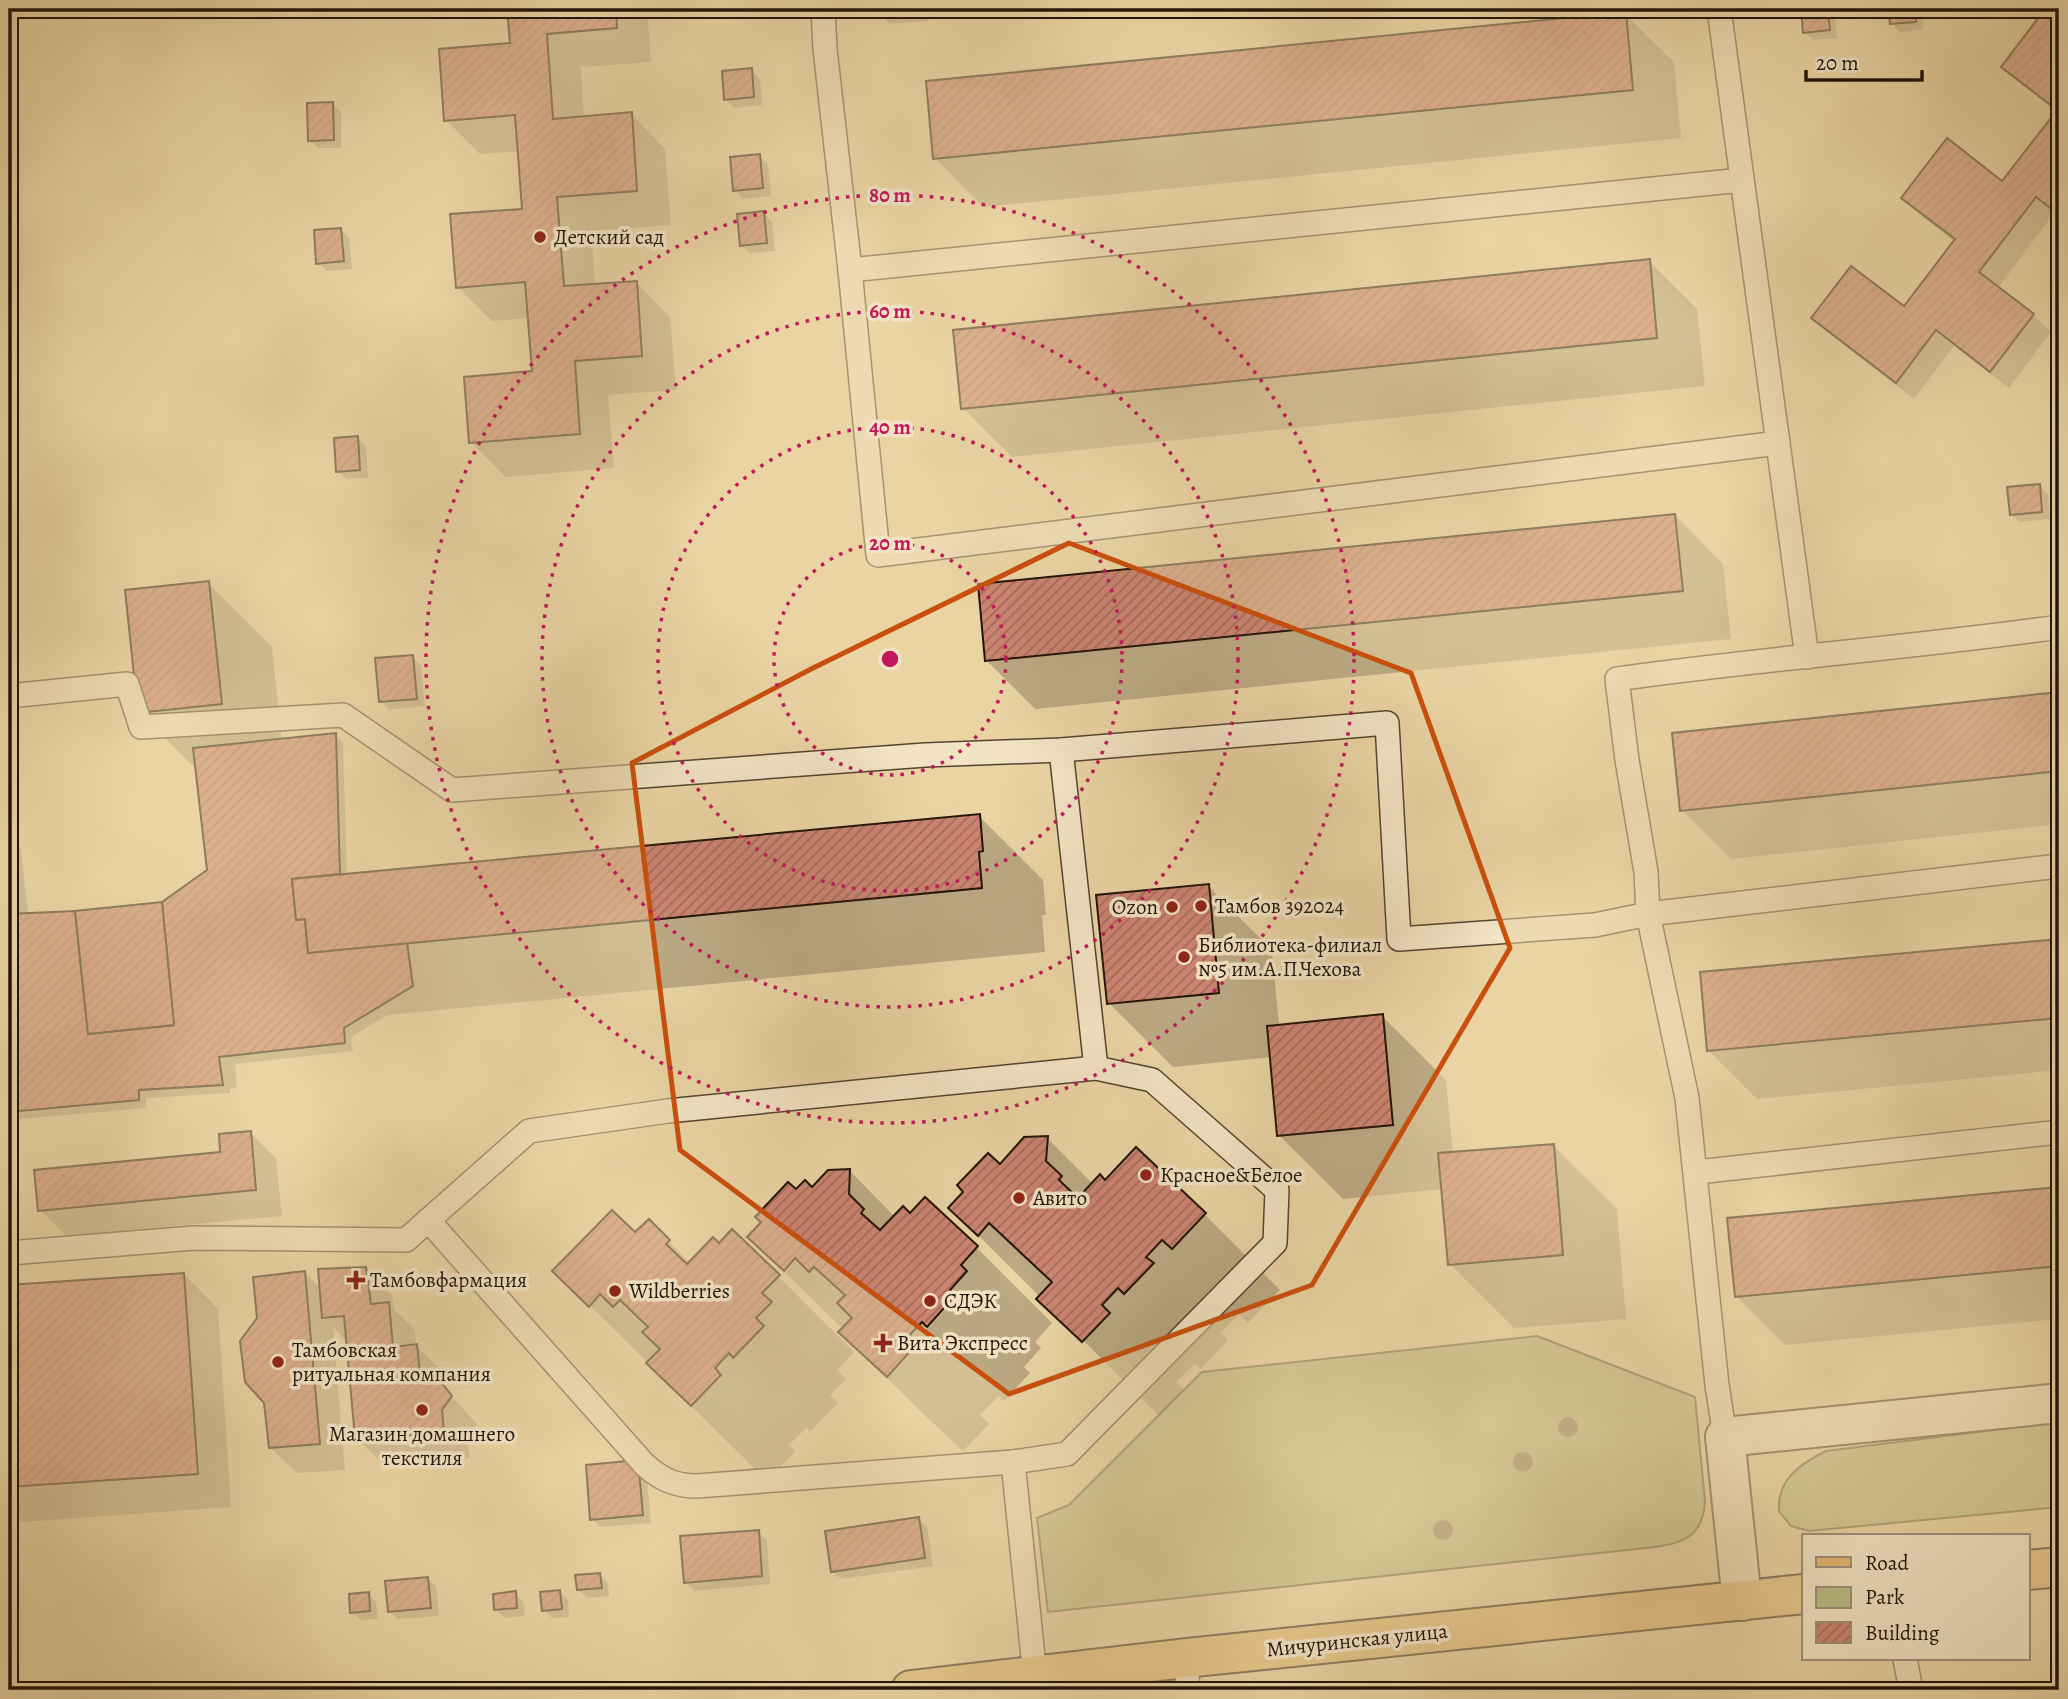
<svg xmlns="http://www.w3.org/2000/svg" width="2068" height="1699" font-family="Alegreya,serif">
  <defs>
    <pattern id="building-hatch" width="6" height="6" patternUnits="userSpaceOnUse" patternTransform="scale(1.75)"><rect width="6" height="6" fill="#cc8471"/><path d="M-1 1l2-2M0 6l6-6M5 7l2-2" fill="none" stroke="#a56b5b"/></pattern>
  </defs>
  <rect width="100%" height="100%" fill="#ead4a4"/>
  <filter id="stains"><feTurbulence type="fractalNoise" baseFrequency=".00286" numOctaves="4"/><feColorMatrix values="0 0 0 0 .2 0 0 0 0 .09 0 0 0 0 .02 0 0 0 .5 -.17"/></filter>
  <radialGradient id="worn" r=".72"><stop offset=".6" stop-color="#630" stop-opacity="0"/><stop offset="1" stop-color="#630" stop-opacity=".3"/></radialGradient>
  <g fill="#babc84" stroke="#6e6847" stroke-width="2">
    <path d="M1537,1336L1695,1397L1705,1501C1703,1540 1679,1544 1646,1548L1048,1612L1037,1518L1069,1505L1202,1372Z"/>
    <path d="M2059,1422V1507L1809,1531L1791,1526L1779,1511C1777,1479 1800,1464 1826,1451Z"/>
  </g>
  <g fill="#0003" fill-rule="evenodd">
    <path d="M509,9H647L651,62L581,67L584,118L631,114L665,149L671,225L591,231L595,286L636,282L670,317L676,390L608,395L614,468L505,477L471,442L534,373L529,318L492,321L458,287L524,210L520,151L480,154L446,120L512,45Z"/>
    <path d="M875,9H928L929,21L890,24Z"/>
    <path d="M1802,9H1834L1837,38L1813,40L1805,32Z"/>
    <path d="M1890,9H1922L1923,29L1900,32L1891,23Z"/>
    <path d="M2046,11L2059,22V217L2054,213L1998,288L2033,315L2051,332L2009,388L1954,346L1914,399L1831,335L1813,318L1904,309L1955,242L1920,215L1903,198L2003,183L2057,112L2021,84L2003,66Z"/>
    <path d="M1625,14L1674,62L1681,138L983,207L935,158Z"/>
    <path d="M751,70L760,79L762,105L734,108L726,99Z"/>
    <path d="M332,104L341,112V148H318L310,140Z"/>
    <path d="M759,156L768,164L771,196L743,199L735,190Z"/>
    <path d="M764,213L772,222L775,251L750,253L741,245Z"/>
    <path d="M341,229L349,238L352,269L327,271L318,263Z"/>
    <path d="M1649,261L1697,309L1705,386L1012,457L963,408Z"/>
    <path d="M357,438L366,446L368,478L346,479L337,471Z"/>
    <path d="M2039,486L2048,494L2050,519L2020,522L2011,514Z"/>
    <path d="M1675,515L1723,564L1731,639L1035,709L987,661Z"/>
    <path d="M208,583L272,647L282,741L335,735L343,743L347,876L979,816L1043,880L1046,915H1042L1045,952L387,1015L351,1037L353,1051L235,1064L237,1088L230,1089V1093L146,1098V1108L9,1120V837L21,849L28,915L76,913L163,904L209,871L198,771L139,712Z"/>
    <path d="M412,657L421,665L425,706L389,710L381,701Z"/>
    <path d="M2059,694V824L1731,859L1682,810L1674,734Z"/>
    <path d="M1208,886L1272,950L1279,1026L1382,1016L1446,1080L1453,1154L1553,1145L1617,1209L1626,1319L1514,1328L1450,1264L1443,1189L1343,1199L1279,1135L1272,1057L1173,1067L1109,1003Z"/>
    <path d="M2059,940V1070L1757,1099L1708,1050L1701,974Z"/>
    <path d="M250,1132L276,1159L282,1216L66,1236L40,1210L222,1154Z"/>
    <path d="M1047,1138L1093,1184L1105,1182L1204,1214L1280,1290L1248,1323L1239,1314L1221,1333L1228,1340L1201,1369L1195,1363L1176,1382L1184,1390L1159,1416L951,1208L1000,1166Z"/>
    <path d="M850,1171L895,1217L910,1215L977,1248L1052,1323L1035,1342L1041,1348L1024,1367L1030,1373L1004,1401L999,1396L980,1415L989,1424L963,1451L916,1407L841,1332L843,1329L749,1237L796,1192L812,1189ZM950,1299L953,1301L922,1334L920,1332Z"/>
    <path d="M2059,1189V1319L1785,1345L1736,1296L1729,1220Z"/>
    <path d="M649,1221L690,1263L778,1276L854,1352L837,1370L846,1379L830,1395L838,1403L810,1432L806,1428L789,1445L795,1451L767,1481L555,1271L635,1235Z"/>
    <path d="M366,1269L392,1295L394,1309L415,1330L416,1346L443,1372L444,1388L477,1424L468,1436L469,1458L383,1464L357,1438L348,1342L333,1327L345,1470L297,1473L270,1447L305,1273L321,1289Z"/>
    <path d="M184,1274L218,1309L231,1507L9,1523V1287Z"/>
    <path d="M588,1467L646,1470L651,1523L600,1527L592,1519Z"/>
    <path d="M918,1519L927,1527L933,1566L841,1579L832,1571Z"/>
    <path d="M758,1532L767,1540L770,1584L694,1591L686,1583Z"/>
    <path d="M600,1575L608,1583L609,1596L587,1598L578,1589Z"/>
    <path d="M428,1579L436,1587L439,1616L398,1619L389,1611Z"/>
    <path d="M559,1592L568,1600L569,1617L552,1618L544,1610Z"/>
    <path d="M515,1593L523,1602L525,1616L504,1618L496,1609Z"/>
    <path d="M368,1594L376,1602L378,1619L360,1620L352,1612Z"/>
  </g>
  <g fill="url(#building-hatch)" stroke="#21140a" stroke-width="2">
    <path d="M507,9H616L617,28L547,34L553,119L632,112L637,191L557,197L564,286L637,281L642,356L575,361L580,434L469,443L464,377L532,371L525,282L456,288L450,214L522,209L515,115L444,121L439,49L510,43Z"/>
    <path d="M1801,9H1828L1830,30L1803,33Z"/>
    <path d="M1888,9H1915L1916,22L1890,24Z"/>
    <path d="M2045,9L2059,19V215L2036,197L1979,272L2034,314L1990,372L1936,330L1896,383L1811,318L1851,266L1904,306L1955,239L1901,198L1947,138L2002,181L2057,110L2001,67Z"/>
    <path d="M1626,12L1633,90L933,159L926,81Z"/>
    <path d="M752,68L754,97L724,100L722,71Z"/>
    <path d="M333,102L334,140L308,141L307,103Z"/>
    <path d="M760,154L763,188L733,191L730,157Z"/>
    <path d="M764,211L767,243L740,246L737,214Z"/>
    <path d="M341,228L344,261L316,264L314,230Z"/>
    <path d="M1650,259L1657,338L961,409L953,330Z"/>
    <path d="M358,436L360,470L336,472L334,438Z"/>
    <path d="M2040,484L2042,512L2010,515L2007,487Z"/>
    <path d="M1675,514L1683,591L985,661L978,584Z"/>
    <path d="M209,581L222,704L138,713L125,590Z"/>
    <path d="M413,655L417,699L379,702L375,658Z"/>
    <path d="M2059,692V771L1680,811L1672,733Z"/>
    <path d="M336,733L340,874L292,879L296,920L305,919L308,953L407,942L413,986L344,1028L345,1043L219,1057L223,1085L139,1090V1100L9,1112V914L75,911L88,1034L174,1025L162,902L207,870L193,748Z"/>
    <path d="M980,814L983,851L979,852L982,888L308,953L305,919L296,920L292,879Z"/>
    <path d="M1209,884L1219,993L1107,1004L1096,895Z"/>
    <path d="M162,902L174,1025L88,1034L75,911Z"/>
    <path d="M2059,939V1018L1707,1051L1700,972Z"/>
    <path d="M1383,1014L1393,1125L1277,1136L1267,1026Z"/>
    <path d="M251,1131L256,1190L38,1211L34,1170L220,1152L219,1134Z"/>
    <path d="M1048,1136L1046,1161L1062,1176L1059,1180L1078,1198L1100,1174L1105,1180L1136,1147L1206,1213L1172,1249L1162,1240L1146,1257L1154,1263L1124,1294L1118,1288L1102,1305L1110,1313L1082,1342L1036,1299L1052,1282L989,1223L978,1236L948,1208L963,1192L957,1185L988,1153L1000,1164L1024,1137Z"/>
    <path d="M1554,1144L1563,1255L1448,1265L1438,1153Z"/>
    <path d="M850,1169L849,1194L864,1209L861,1213L880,1230L903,1206L910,1213L925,1197L978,1246L961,1265L967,1271L950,1290L955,1296L927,1327L922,1322L906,1339L914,1347L887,1377L838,1332L852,1318L837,1303L845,1295L814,1267L809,1272L795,1258L784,1271L747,1237L761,1222L755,1217L788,1182L796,1189L805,1180L812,1187L828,1170Z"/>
    <path d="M2059,1187V1266L1735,1297L1727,1218Z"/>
    <path d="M612,1210L635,1232L649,1219L670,1240L666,1244L687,1264L713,1237L719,1243L732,1229L780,1275L762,1293L772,1302L756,1318L764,1326L733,1358L729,1353L715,1368L721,1375L691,1406L646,1363L660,1349L642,1332L648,1327L620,1300L613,1307L600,1294L589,1307L552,1271Z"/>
    <path d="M366,1267L371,1304L389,1302L393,1347L417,1344L421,1383L441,1382L452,1396L442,1410L444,1433L355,1438L344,1316L322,1318L318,1269Z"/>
    <path d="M305,1271L320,1444L269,1448L264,1403L245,1382L240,1341L257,1318L253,1277Z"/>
    <path d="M184,1273L198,1474L9,1487V1285Z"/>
    <path d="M638,1460L643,1515L590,1520L586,1465Z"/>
    <path d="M919,1517L925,1558L831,1572L825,1531Z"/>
    <path d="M759,1530L762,1576L684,1583L680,1536Z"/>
    <path d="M600,1573L602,1588L577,1590L575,1575Z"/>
    <path d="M428,1577L431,1608L388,1612L385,1581Z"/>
    <path d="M560,1590L562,1609L542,1611L540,1592Z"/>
    <path d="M516,1591L517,1608L494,1610L493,1594Z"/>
    <path d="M369,1592L370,1611L350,1613L349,1594Z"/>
  </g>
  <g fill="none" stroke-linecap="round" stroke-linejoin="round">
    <defs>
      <g id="lane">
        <path d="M823,9L825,49L850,270L1742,180"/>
        <path d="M1719,9L1807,657"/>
        <path d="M850,270L878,555L1778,443"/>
        <path d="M9,696L127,684L141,727L343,715L452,790L925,755L1061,750L1387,723L1399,939L1595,925L1648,914L2059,866"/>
        <path d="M1697,1172L2059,1132"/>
        <path d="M428,1220L644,1464C660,1479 675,1486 697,1486L1013,1462"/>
        <path d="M9,1253L194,1238L406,1240L529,1131L668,1111L1096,1068L1061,750"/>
        <path d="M1725,1437L1717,1385L1687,1098L1648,914L1646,872L1627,760L1617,679C1764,658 1912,648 2059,627"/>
        <path d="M1186,1658L1188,1690"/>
        <path d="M1905,1659L1911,1690"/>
        <path d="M1035,1676L1013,1462L1067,1454L1275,1243L1277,1190L1152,1080L1096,1068"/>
      </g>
      <path id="street" d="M1742,1601L1725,1437L2059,1403"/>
      <g id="primary">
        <path d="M2028,1570L2059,1567"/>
        <path d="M911,1690L1186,1658L1804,1594"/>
      </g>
    </defs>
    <use href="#lane" stroke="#534430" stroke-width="26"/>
    <use href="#street" stroke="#534430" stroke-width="42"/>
    <use href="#primary" stroke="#21140a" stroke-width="42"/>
    <use href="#lane" stroke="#f1e3c4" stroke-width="23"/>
    <use href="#street" stroke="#f1e3c4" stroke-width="38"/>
    <use href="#primary" stroke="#e5ba72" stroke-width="38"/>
  </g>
  <g fill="#958664">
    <circle cx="1568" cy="1427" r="10"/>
    <circle cx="1523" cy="1462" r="10"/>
    <circle cx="1443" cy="1530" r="10"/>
  </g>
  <path d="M0 0H2068V1699H0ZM1069,543L1411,673L1510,948L1312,1285L1009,1394L680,1150L632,763L813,668Z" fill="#ead4a4" fill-opacity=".55" fill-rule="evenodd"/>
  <path fill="none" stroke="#ca4f0c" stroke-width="5" stroke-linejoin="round" d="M1069,543L1411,673L1510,948L1312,1285L1009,1394L680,1150L632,763L813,668Z"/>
  <g fill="none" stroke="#c2185b" stroke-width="3.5" stroke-dasharray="3.5 7">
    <circle cx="890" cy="659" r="116"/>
    <circle cx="890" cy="659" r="232"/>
    <circle cx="890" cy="659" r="348"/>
    <circle cx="890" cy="659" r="464"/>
  </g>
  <g fill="#8f2418" stroke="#f1e3c4" stroke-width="2.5">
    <circle cx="540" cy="237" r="7"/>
    <circle cx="1201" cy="906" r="7"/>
    <circle cx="1172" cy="907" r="7"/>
    <circle cx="1184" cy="957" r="7"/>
    <circle cx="1146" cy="1175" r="7"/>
    <circle cx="1019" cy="1198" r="7"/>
    <path d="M352.5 1269.5h7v7h7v7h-7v7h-7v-7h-7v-7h7z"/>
    <circle cx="615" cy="1291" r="7"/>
    <circle cx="930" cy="1301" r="7"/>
    <path d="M879.5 1332.5h7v7h7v7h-7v7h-7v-7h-7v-7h7z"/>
    <circle cx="278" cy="1362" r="7"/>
    <circle cx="422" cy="1410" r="7"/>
  </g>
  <g text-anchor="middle" stroke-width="7" stroke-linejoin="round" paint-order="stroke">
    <g font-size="21" fill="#21140a" stroke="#f1e3c4" text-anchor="start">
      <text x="554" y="244">Детский сад</text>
      <text x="1215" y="913">Тамбов 392024</text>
      <text x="1158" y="914" text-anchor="end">Ozon</text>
      <text x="1198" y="952">Библиотека-филиал<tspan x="1198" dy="24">№5 им.А.П.Чехова</tspan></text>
      <text x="1160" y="1182">Красное&amp;Белое</text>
      <text x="1033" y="1205">Авито</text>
      <text x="370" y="1287">Тамбовфармация</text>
      <text x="629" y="1298">Wildberries</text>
      <text x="944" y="1308">СДЭК</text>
      <text x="897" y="1350">Вита Экспресс</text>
      <text x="292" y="1357">Тамбовская<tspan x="292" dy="24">ритуальная компания</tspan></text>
      <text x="422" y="1441" text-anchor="middle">Магазин домашнего<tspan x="422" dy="24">текстиля</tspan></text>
    </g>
    <g font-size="21" fill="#21140a" stroke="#f1e3c4">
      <text transform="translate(1357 1640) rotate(-6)" y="7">Мичуринская улица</text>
    </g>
  </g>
  <circle cx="890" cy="659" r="10" fill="#c2185b" stroke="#f1e3c4" stroke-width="3.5"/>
  <g font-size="21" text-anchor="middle" font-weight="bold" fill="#c2185b" stroke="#f1e3c4" stroke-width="7" stroke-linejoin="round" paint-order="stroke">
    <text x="890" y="202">80 m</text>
    <text x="890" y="318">60 m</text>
    <text x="890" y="434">40 m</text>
    <text x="890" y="550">20 m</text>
  </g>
  <rect width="2068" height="1699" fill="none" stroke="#ead4a4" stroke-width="35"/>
  <rect x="10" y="10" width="2047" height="1678" fill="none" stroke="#21140a" stroke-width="3.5"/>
  <rect x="18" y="18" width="2033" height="1664" fill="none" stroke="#21140a" stroke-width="2"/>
  <rect x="1802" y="1534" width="228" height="126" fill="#f1e3c4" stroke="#9e907a" stroke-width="2"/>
  <rect x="1816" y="1557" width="35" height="10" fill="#e5ba72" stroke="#9e907a" stroke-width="2"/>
  <text x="1865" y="1570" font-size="21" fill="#21140a">Road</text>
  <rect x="1816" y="1587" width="35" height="21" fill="#babc84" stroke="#9e907a" stroke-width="2"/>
  <text x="1865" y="1604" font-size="21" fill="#21140a">Park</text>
  <rect x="1816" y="1622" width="35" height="21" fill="url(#building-hatch)" stroke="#9e907a" stroke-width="2"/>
  <text x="1865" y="1640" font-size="21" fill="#21140a">Building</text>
  <path d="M1806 70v10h116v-10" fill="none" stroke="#21140a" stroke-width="3.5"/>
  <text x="1816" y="70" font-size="21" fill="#21140a" stroke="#f1e3c4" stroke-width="5" paint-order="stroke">20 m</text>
  <rect width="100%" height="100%" filter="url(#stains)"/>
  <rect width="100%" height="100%" fill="url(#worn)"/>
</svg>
